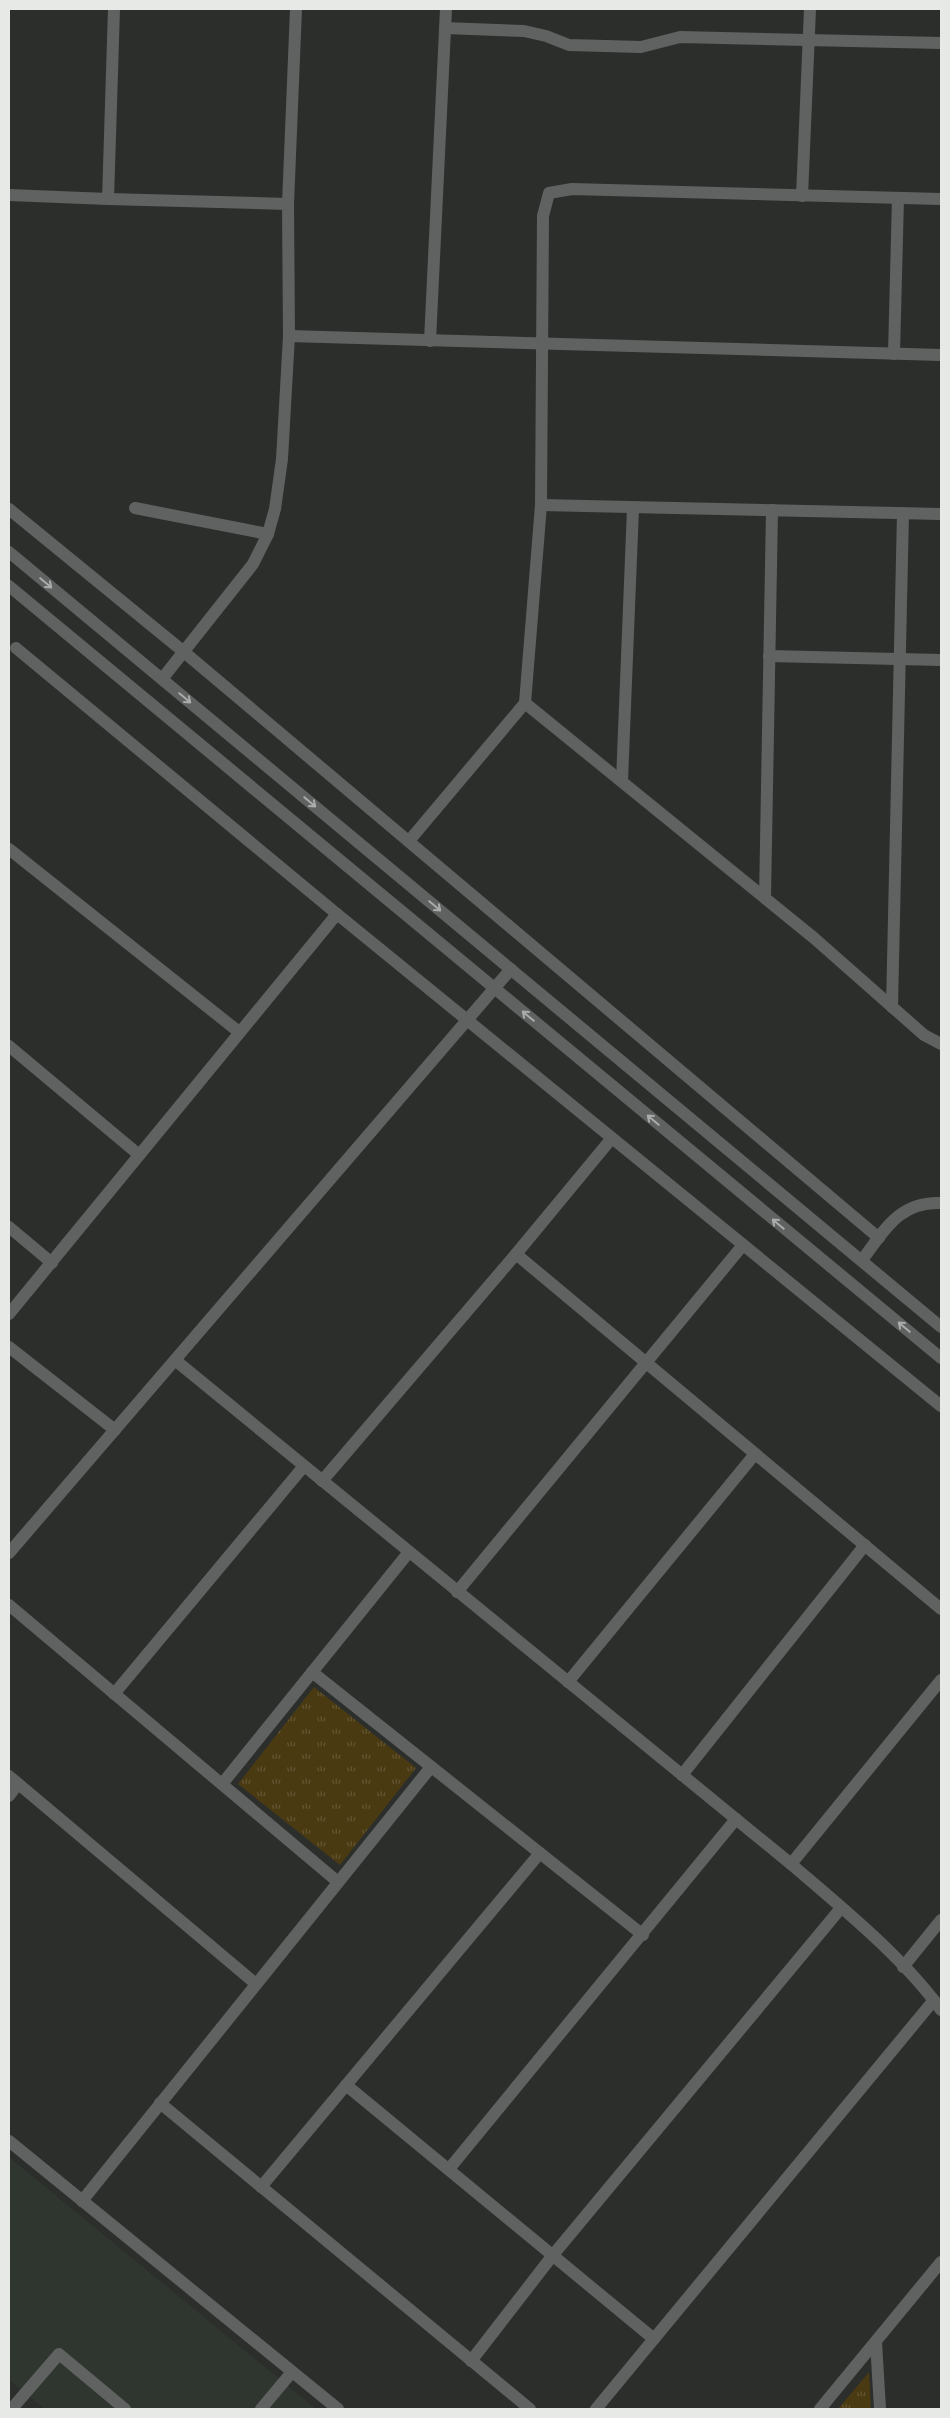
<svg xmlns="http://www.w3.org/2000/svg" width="950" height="2418" font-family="'Varela Round',sans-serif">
  <defs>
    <pattern id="grass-tufts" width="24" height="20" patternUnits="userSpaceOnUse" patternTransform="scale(1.25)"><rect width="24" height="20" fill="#4a3a11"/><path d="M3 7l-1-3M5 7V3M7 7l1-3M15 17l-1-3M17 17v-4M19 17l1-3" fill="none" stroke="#645634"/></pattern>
  </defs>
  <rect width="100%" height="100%" fill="#2c2e2c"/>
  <path fill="#2f362f" d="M9,2157L316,2409H45L9,2380Z"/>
  <g fill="url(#grass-tufts)">
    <path d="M314,1687L416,1768L340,1865L238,1784Z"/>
    <path d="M869,2372L871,2409H838Z"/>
  </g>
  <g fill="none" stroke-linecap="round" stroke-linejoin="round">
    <g stroke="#606261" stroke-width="12">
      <path d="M445,28L524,31L546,36L569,45L641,47L680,37L941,43"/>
      <path d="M9,195L108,199L114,9"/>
      <path d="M802,196L810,9"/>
      <path d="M108,199L288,204L289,336"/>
      <path d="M288,204L296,9"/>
      <path d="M430,341L446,9"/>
      <path d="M894,354L898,198"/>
      <path d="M541,505L941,514"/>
      <path d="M135,508L268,534"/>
      <path d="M9,509L184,652L879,1238"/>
      <path d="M9,552L941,1327"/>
      <path d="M9,586L941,1358"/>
      <path d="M16,648L337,914L941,1406"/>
      <path d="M769,656L941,660"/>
      <path d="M162,679L253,564L268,534L275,509L282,459L289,336L941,355"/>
      <path d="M525,703L814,938L924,1035L941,1044"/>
      <path d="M622,781L633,508"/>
      <path d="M409,841L525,703L541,505L543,216L549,193L572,189L941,199"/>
      <path d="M9,849L239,1032"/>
      <path d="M765,898L772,510"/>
      <path d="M892,1007L903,513"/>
      <path d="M9,1046L138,1154"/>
      <path d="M9,1227L52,1263"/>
      <path d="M516,1254L941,1609"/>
      <path d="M862,1260C884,1231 899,1201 941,1203"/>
      <path d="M9,1314L337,914"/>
      <path d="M9,1347L115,1430"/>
      <path d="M175,1360L791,1864C841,1907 903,1957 941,2010"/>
      <path d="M322,1481L516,1254L612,1138"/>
      <path d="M9,1553L511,969"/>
      <path d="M457,1592L743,1245"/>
      <path d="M9,1605L338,1882"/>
      <path d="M312,1672L643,1935"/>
      <path d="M568,1682L755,1454"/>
      <path d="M114,1694L304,1466"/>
      <path d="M682,1775L865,1545"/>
      <path d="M9,1776L256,1984"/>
      <path d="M222,1784L409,1552"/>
      <path d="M9,1796L18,1784"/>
      <path d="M791,1864L941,1680"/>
      <path d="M903,1967L941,1920"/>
      <path d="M346,2085L654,2339"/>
      <path d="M160,2103L530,2409"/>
      <path d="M9,2141L338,2409"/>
      <path d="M449,2169L736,1819"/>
      <path d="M261,2187L540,1853"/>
      <path d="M82,2201L431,1767"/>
      <path d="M876,2342L880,2409"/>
      <path d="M471,2361L553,2255L841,1908"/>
      <path d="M15,2405L59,2354L125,2409"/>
      <path d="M261,2409L292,2372"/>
      <path d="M596,2409L934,2000"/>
      <path d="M820,2409L941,2262"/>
    </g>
  </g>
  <defs><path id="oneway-shaft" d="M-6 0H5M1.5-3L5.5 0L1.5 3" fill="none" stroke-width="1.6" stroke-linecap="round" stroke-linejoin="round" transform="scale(1.25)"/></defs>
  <g stroke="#aaacab">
    <use href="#oneway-shaft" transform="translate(46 583) rotate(40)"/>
    <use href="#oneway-shaft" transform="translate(185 698) rotate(40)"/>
    <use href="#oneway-shaft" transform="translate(310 802) rotate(40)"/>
    <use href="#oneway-shaft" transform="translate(435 906) rotate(40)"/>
    <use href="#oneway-shaft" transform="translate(528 1016) rotate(-140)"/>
    <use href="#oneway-shaft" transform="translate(653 1120) rotate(-140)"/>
    <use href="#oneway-shaft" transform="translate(778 1224) rotate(-140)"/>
    <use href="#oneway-shaft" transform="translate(904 1327) rotate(-140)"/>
  </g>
  <rect width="950" height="2418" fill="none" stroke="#e7e9e7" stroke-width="20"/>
</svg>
